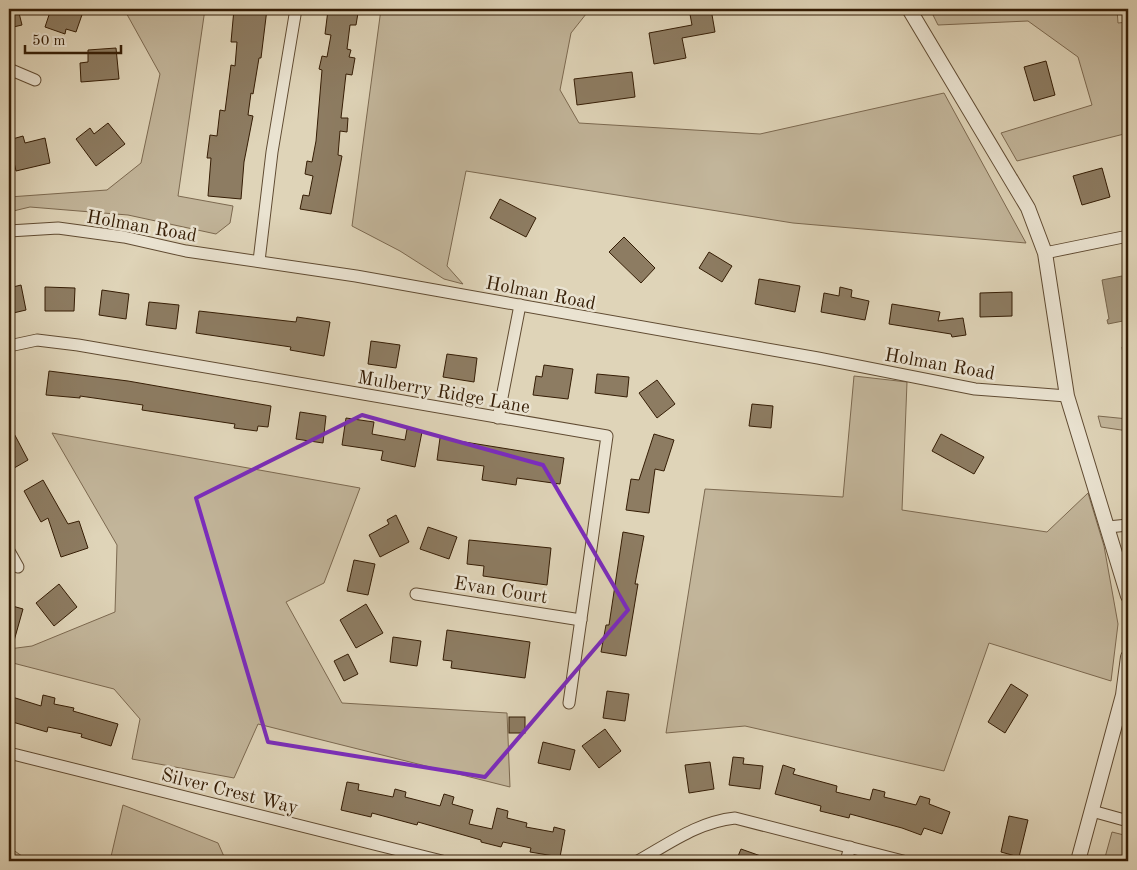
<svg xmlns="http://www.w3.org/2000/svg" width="1137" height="870" font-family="'Old Standard TT',serif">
  <rect width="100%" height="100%" fill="#dfd4b8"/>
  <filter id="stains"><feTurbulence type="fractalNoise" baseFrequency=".004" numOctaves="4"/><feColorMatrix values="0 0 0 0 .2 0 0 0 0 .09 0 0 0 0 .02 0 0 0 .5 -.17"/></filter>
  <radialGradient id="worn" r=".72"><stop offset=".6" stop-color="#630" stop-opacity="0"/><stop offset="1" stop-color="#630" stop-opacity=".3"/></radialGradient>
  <g fill="#c2b59a" stroke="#7c6950">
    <path d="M124,9H205L178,196L233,206L230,223L216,234L128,215L30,207L9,212V197L107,190L141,163L160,74Z"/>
    <path d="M381,9H590L571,33L560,90L579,123L760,134L944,93L1026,243L793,223L466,171L447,266L463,284L444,279L400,251L352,226Z"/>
    <path d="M930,9H1117L1118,23L1128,22V133L1017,161L1001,133L1092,105L1078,57L1028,21L938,25Z"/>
    <path d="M1128,346V391L1122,347Z"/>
    <path d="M854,376L907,382L902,510L1047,532L1088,493L1104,546L1118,624L1111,681L989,643L944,771L745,726L666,733L705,489L843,497Z"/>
    <path d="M1098,416L1128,419V431L1101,427Z"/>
    <path d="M52,433L360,488L324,583L286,602L342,703L507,713L510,787L258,724L234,778L132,759L140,719L114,689L9,662V649L32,646L115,612L117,545Z"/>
    <path d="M123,805L218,843L226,861H110Z"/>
    <path d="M1112,832L1128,836V861H1104Z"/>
    <path d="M9,847L29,861H9Z"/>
  </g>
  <path fill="#a5967b" stroke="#78664c" d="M1127,275L1128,282L1124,283L1128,300V320L1108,324L1107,320L1109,319L1102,280Z"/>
  <g fill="#8d7c62" stroke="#351d05">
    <path d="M9,9H18L22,25L9,28Z"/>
    <path d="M51,9H84L76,32L66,29L65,34L45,27Z"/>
    <path d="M234,9H267L261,58H259L253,94L251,93L248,115L253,116L244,162L241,199L208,196L211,158H207L210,135L217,136L220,110L225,111L231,65L235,66L237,42H231Z"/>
    <path d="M689,9H711L715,32L682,38L686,58L654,64L649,33L692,25Z"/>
    <path d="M328,10L358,13L356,25H350L347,49L351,50L349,57L355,58L352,75L346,74L341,118H348L347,132L340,131L338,155L342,156L331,214L300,209L303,195L309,196L313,176L305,174L307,161L312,162L316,141L322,70L319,69L322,56L327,57L331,35L325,34Z"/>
    <path d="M116,48L119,79L81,82L80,63L88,62V50Z"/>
    <path d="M1046,61L1055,95L1034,101L1024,67Z"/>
    <path d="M632,72L635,97L577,105L574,79Z"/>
    <path d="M108,123L125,144L96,166L76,139L90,128L94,134Z"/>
    <path d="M23,136L25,143L45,138L50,163L16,171L9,140Z"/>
    <path d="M1102,168L1110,197L1082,205L1073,176Z"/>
    <path d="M500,199L536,218L526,237L490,218Z"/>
    <path d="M624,237L655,268L641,283L609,252Z"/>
    <path d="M709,252L732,266L722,282L699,268Z"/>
    <path d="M759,279L800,286L795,312L755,304Z"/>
    <path d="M21,285L26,310L9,314V288Z"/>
    <path d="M45,287L75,288L74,311H45Z"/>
    <path d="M840,287L852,290L851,297L869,301L865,320L821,312L824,293L839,296Z"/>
    <path d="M102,290L129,294L126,319L99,315Z"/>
    <path d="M1012,292V316L980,317V293Z"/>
    <path d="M149,302L179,305L176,329L146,325Z"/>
    <path d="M892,304L940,312L938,321L963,318L966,335L952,337L951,334L889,324Z"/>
    <path d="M199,311L296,322L297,317L330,322L324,356L290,350L291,347L196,333Z"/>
    <path d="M371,341L400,345L396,368L368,364Z"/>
    <path d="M447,354L477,358L474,382L443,377Z"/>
    <path d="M544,365L573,369L568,399L533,395L536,376L542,377Z"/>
    <path d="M49,371L128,381L271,406L268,427L258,426L257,431L234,428L235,424L142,410L143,405L80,396V398L46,395Z"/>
    <path d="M597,374L629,377L627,397L595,393Z"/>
    <path d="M657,380L675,404L657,418L639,393Z"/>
    <path d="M752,404L773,406L771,428L749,426Z"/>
    <path d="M300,412L326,416L323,443L296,439Z"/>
    <path d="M346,418L374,422L372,434L405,440L407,429L422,432L415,467L381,460L383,451L342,445Z"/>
    <path d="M9,424L28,460L9,471Z"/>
    <path d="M654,434L674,440L664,471L655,469L649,513L626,510L631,479L639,480Z"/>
    <path d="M941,434L984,457L974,474L932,451Z"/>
    <path d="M440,438L564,458L560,484L517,478L516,485L482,480L484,466L437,460Z"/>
    <path d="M43,480L68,524L79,521L88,548L61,557L48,518L41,522L24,491Z"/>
    <path d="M396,515L409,542L380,557L369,535L389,524L387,520Z"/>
    <path d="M428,527L457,537L449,559L420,549Z"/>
    <path d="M623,532L644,536L635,584H638L626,656L601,652L606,625H609Z"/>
    <path d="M469,540L551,548L547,585L483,576L484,566L467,564Z"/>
    <path d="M354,560L375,564L368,595L347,591Z"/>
    <path d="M59,584L77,607L54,626L36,603Z"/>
    <path d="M366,604L383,633L356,648L340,620Z"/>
    <path d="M9,605L23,609L12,648H9Z"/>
    <path d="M447,630L530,642L525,678L451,668L452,661L443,660Z"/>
    <path d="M393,637L421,641L417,666L390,662Z"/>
    <path d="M348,654L358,674L344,681L334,661Z"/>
    <path d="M1011,684L1028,695L1005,733L988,722Z"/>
    <path d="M607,691L629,694L625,721L603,718Z"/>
    <path d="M43,695L55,698L54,704L74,708L73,711L118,724L111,746L81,737L82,734L48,727L47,732L9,721V696L41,706Z"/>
    <rect x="509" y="717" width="16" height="16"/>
    <path d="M605,729L621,751L599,768L582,746Z"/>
    <path d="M543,742L575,750L570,770L538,763Z"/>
    <path d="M733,757L744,758L743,764L763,766L760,789L729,785Z"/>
    <path d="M710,762L714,789L689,793L685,765Z"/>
    <path d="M783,765L795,769L793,774L837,786L836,792L870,800L873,789L885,792L884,797L916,805L920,796L930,799L929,804L950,812L942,834L924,828L921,835L902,828L850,814L849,818L820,811L821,806L775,794Z"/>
    <path d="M347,782L359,784L358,790L393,797L395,789L406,792L405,797L440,806L444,794L454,797L452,804L473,810L469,824L492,829L497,808L508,811L507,818L527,823L526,827L553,832L554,827L565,830L560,857L530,852L531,848L503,842L501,847L481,842V840L418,822L417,825L372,813L371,817L341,810Z"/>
    <path d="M1009,816L1028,820L1019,857L1001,852Z"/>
    <path d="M741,849L772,860L771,861H736Z"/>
  </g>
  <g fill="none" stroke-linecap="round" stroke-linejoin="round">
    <defs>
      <g id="minor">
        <path d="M9,69L35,80"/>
        <path d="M9,231L58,228L124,237L186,251L356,276L818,358L975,389L1067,396"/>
        <path d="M1045,253L1128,236"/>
        <path d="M259,261L272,152L296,9"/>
        <path d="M9,346L37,340L78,345L607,436L569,703"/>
        <path d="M498,418L520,305"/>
        <path d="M1108,527L1128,525"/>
        <path d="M9,551L18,567"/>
        <path d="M416,594L581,620"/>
        <path d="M9,753L442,861"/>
        <path d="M1092,811L1128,821"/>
        <path d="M638,861C670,843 698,822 735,818L903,861"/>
        <path d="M846,861L850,847"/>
      </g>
      <g id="tertiary">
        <path d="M909,9L1028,208L1045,253L1067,396L1128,596"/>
        <path d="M1078,861L1123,695L1128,657"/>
      </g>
    </defs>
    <use href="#minor" stroke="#604b32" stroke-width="13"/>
    <use href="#tertiary" stroke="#604b32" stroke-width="16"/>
    <use href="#minor" stroke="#eae3d1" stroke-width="11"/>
    <use href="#tertiary" stroke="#eae3d1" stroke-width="14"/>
  </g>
  <path fill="none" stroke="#7b2cbf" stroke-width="4" stroke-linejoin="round" d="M362,415L543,465L628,610L485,777L268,742L196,498Z"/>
  <g text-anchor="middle" stroke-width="5" stroke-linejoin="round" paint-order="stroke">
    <g font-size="19" fill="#351d05" stroke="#eae3d1">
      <text transform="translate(142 225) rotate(10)" y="7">Holman Road</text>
      <text transform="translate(541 292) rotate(11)" y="7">Holman Road</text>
      <text transform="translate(940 363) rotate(10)" y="7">Holman Road</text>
      <text transform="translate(444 391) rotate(10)" y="7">Mulberry Ridge Lane</text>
      <text transform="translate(501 589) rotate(9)" y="7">Evan Court</text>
      <text transform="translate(230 790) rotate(14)" y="7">Silver Crest Way</text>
    </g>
  </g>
  <rect width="1137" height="870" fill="none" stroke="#dfd4b8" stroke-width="30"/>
  <rect x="10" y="10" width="1117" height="850" fill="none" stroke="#351d05" stroke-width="2.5"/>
  <rect x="15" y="15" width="1107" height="840" fill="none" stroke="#351d05"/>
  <path d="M25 45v8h96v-8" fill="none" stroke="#351d05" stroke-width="2.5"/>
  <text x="32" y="45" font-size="15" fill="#351d05" stroke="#eae3d1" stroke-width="4" paint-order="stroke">50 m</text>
  <rect width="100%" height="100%" filter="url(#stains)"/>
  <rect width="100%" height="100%" fill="url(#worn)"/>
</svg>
